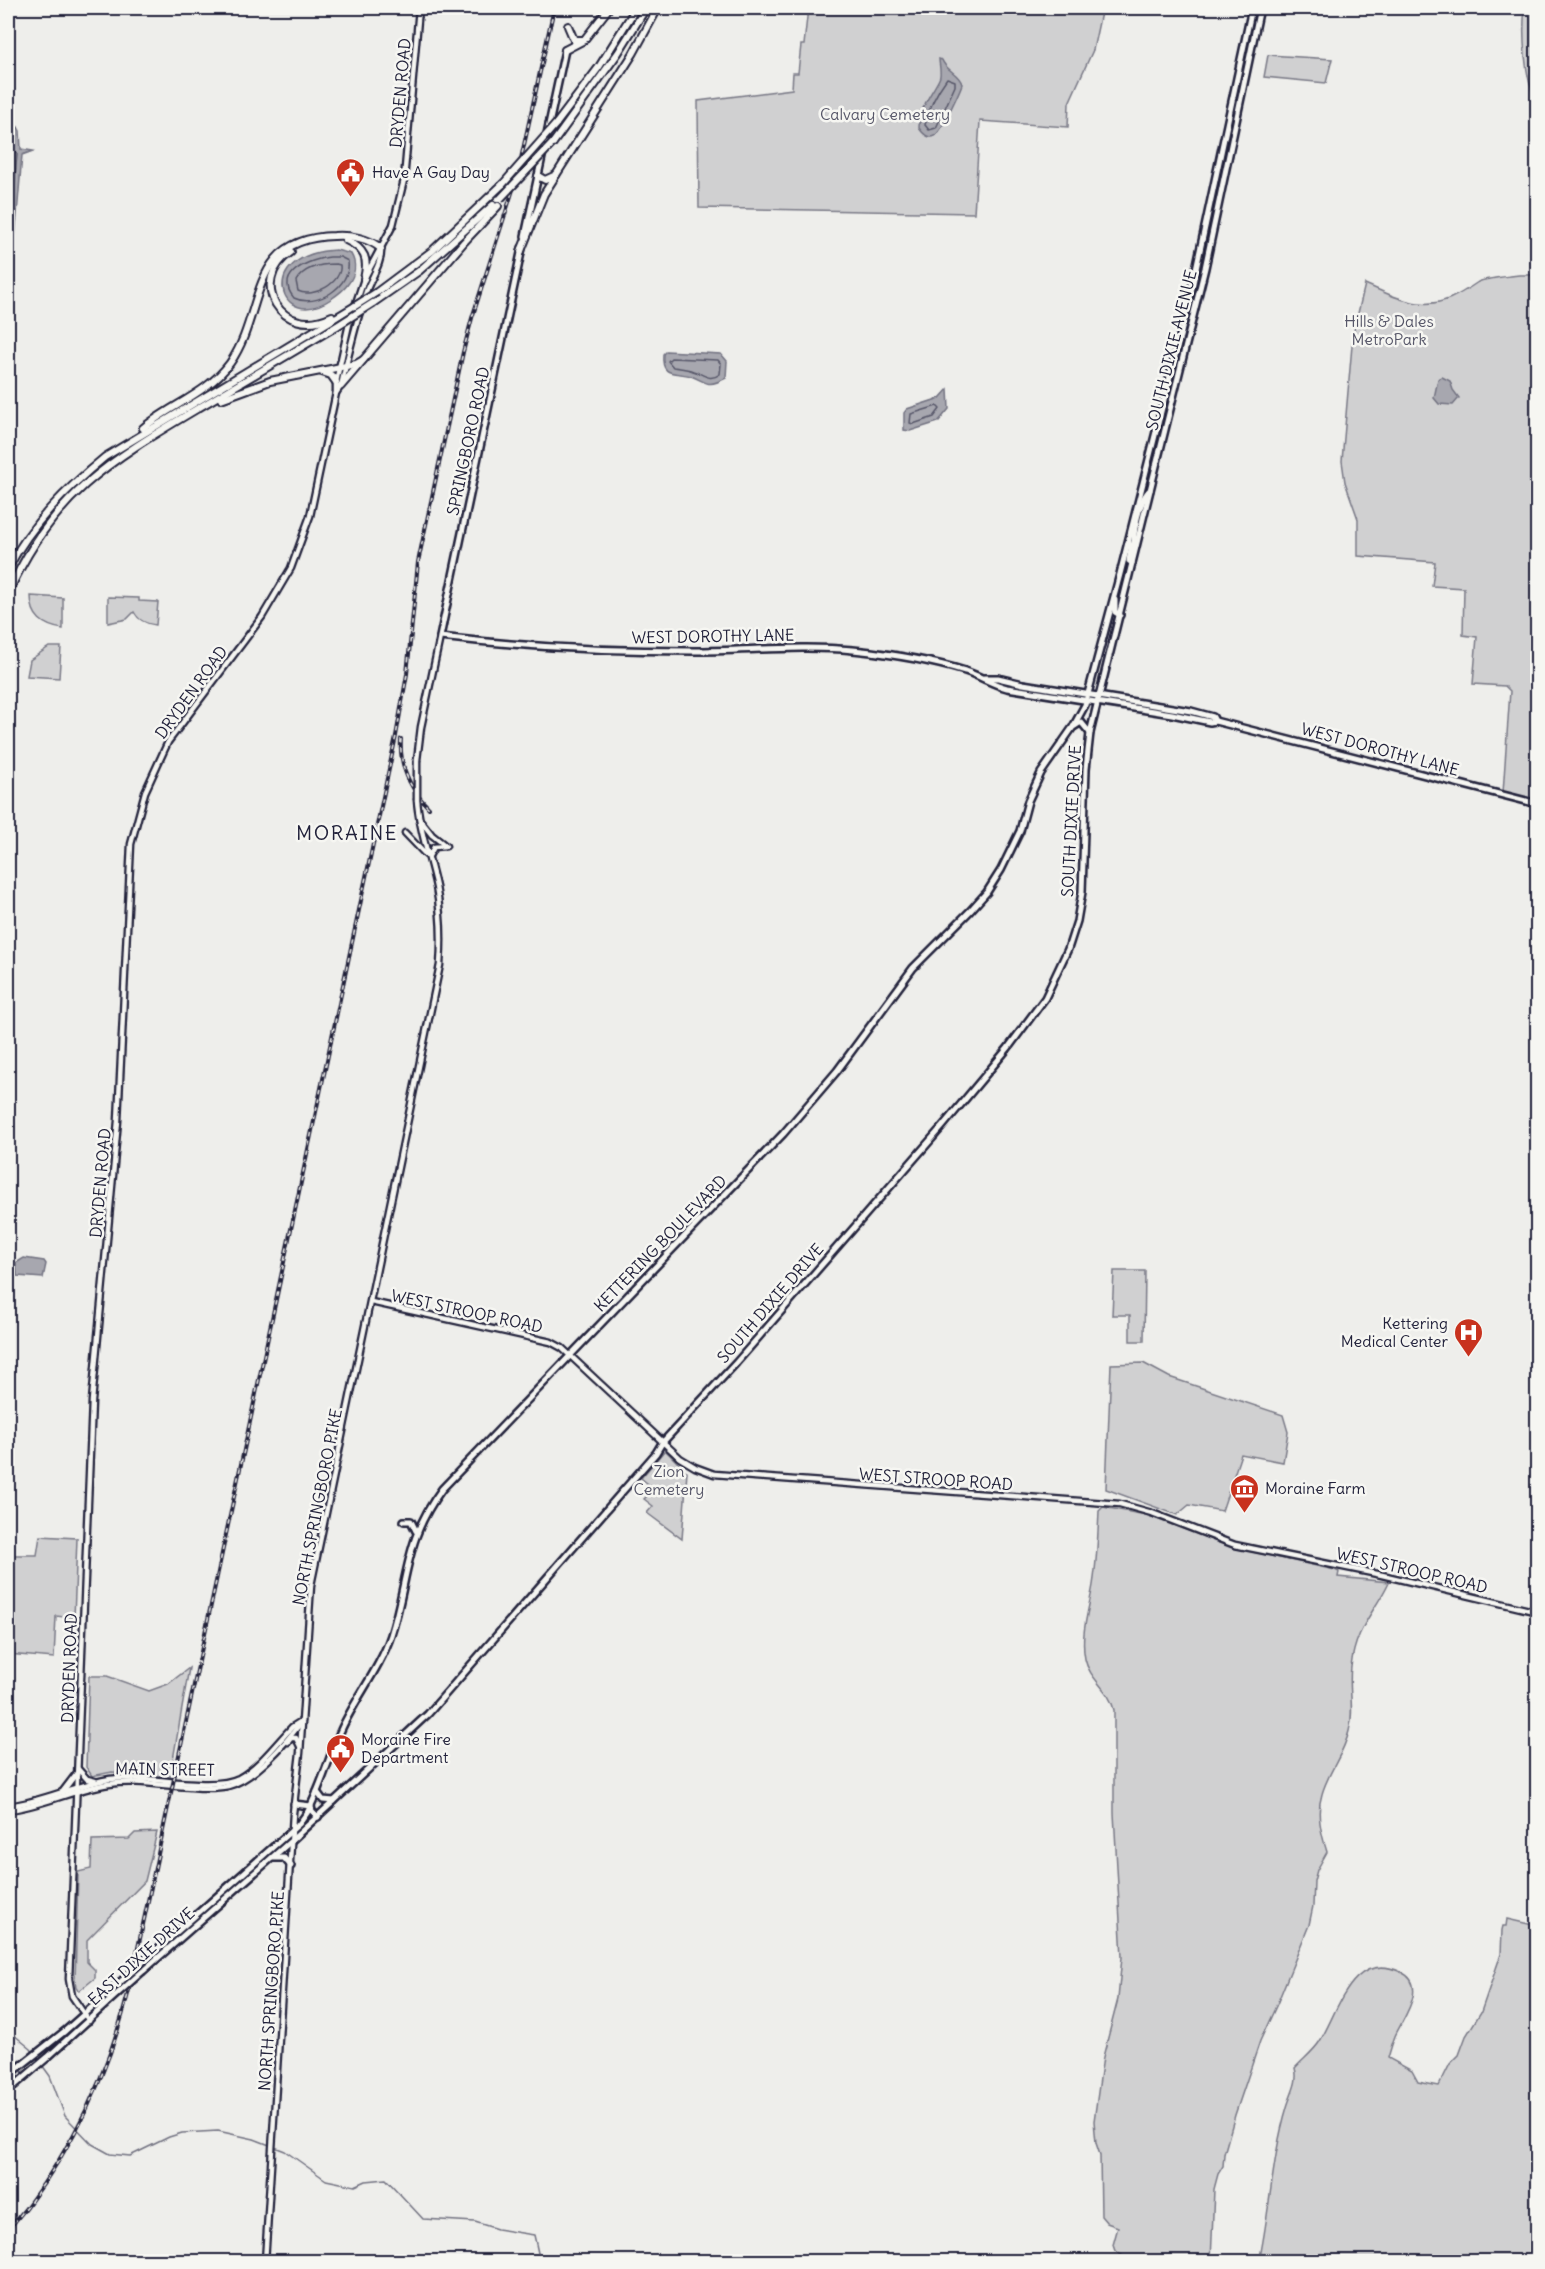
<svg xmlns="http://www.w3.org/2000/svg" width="1545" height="2269" font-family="Delius,sans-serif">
  <rect width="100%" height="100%" fill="#eeeeeb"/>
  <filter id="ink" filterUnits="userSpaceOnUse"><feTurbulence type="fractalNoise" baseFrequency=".0167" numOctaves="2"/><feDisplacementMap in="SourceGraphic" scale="12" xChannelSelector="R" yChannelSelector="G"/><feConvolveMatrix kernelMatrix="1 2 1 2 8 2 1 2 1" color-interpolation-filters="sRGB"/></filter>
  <g filter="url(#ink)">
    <g fill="#d0d0d1" stroke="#797986" stroke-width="1.5">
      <path d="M808,8H1102L1093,50L1069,103L1068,127L980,121L974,213L699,208L698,101L792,89L793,73H798L801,45H804Z"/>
      <path d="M1525,8H1537V101C1524,80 1522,32 1525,8Z"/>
      <path d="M1268,55L1332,59L1326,83L1264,77Z"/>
      <path d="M1519,275H1537V804L1503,793L1510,691L1505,686L1473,684L1477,637L1463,635L1464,588L1432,586L1435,562L1358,556V519L1345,482L1342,461L1353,334L1365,284C1382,291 1400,301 1418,303C1442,306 1459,295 1478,282C1484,279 1510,276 1519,275Z"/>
      <path d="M31,596L63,598V629C43,626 31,617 31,596Z"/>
      <path d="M108,597L139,598V601L158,602L156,625C146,624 139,621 134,612L127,619L108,623Z"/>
      <path d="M49,647H61L59,678L27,676L30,660Z"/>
      <path d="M1114,1271H1145L1144,1341H1130V1315H1112Z"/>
      <path d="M1143,1363L1169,1377L1283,1415L1288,1432L1283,1462L1241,1454L1222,1511L1189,1505L1177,1515L1106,1489L1111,1364Z"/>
      <path d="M665,1450L687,1472L682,1539L647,1513L653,1506L644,1499L654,1489L641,1478Z"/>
      <path d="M1103,1507L1146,1515L1234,1548L1335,1570L1339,1572L1338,1577L1389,1582C1375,1612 1355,1628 1351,1667C1348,1689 1355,1709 1349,1731C1344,1754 1328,1772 1322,1794C1316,1813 1321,1833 1327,1852L1317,1870L1314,1881L1313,1906L1309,1925L1277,2004L1260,2041L1235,2115L1224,2154L1223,2166L1218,2174L1214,2189L1211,2261H1131L1115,2251L1113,2245L1118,2227L1107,2223L1101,2216L1100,2155L1096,2143L1094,2121L1103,2057L1118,1999L1122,1957L1114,1813V1710C1110,1690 1089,1679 1085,1659C1080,1634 1089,1609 1093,1585C1097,1561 1098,1536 1099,1511Z"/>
      <path d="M40,1536L77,1538L74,1618L56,1616L54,1658L8,1654V1555H37Z"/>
      <path d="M189,1668L170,1777L112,1772L92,1776L86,1767L89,1676H107L149,1691L168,1684Z"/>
      <path d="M157,1832L145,1881L87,1940V1962L95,1970V1978L79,1991L76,1988L75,1981L78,1872L91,1869L92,1840L129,1839L135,1833Z"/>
      <path d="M1507,1919L1537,1926V2261L1259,2262C1270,2211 1272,2157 1287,2107C1291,2093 1299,2082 1295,2068C1303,2059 1314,2051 1320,2041C1338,2012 1352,1949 1401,1972C1429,1985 1403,2018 1395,2036C1392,2044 1390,2051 1388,2058L1412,2071L1418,2082L1439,2086L1450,2064L1459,2055L1466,2036L1481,2012L1501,1954L1502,1930L1503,1926H1506Z"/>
    </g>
    <g fill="#a7a7af" stroke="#727281" stroke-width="1.5">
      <path d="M939,59L942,60C946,71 959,73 962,84C959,93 954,102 950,111C943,124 935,151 919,128C919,108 931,95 939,79C942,74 939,65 939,59Z"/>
      <path d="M18,127L20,131L21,149L33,151L22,155L14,250L12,341L8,362V142L11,146L14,144L15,131Z"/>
      <path d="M336,250L351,254C357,264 355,275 348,284C344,290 337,295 331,299C279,334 254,254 336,250Z"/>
      <path d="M666,351L721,354L727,361L726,378C706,388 709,383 691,376C676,371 661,379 663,354Z"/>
      <path d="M1442,377L1450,381L1453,390L1459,398L1453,405L1439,404L1434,398L1438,379Z"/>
      <path d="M948,389L949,409L938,422L910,431L904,430V413L907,409L940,398Z"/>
      <path d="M24,1258L44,1261L46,1264L43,1278L17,1276L16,1263Z"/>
    </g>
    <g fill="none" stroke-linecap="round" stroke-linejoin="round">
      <g stroke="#575769" stroke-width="1.5">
        <path d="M947,78L955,81V86L936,128L929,130L925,125C929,107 936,93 947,78Z"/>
        <path d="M8,151H15L17,154L8,258"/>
        <path d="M330,257H340L348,261C352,286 316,309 294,298C273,273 311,259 330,257Z"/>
        <path d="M336,264L340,265C343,282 313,299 298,291L296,281C304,267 321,264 336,264Z"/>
        <path d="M671,358L718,360L721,364L720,374C709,382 704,374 693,371C687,368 679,368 673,367L668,361Z"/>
        <path d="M937,406L940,409L934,417L913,424L910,423L911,414Z"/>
      </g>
      <g stroke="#727281" stroke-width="1.5">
        <path d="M8,2030L31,2049L39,2061"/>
        <path d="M42,2065L50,2076L65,2116L92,2144L110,2154L130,2156L169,2137L182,2133L218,2131L254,2139L285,2151L326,2180L355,2186L366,2181L386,2179L423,2219L475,2222L497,2229L534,2235L540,2262"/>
      </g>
      <defs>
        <g id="secondary">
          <path d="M336,393L341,386C349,353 356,321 367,289C372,276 382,263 381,249"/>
          <path d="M417,760L421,727L440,637"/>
          <path d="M421,821L432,835L446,846"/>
          <path d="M405,833L426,855"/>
          <path d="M429,856L434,847L445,846"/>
          <path d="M371,1302L551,1342L562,1348L680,1458L695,1467L714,1474L1120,1504L1152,1513L1235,1545L1382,1575L1538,1612"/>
          <path d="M288,1742L291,1738H296L300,1746"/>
          <path d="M78,1769L87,1779L95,1781"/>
          <path d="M63,1791L76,1774"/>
          <path d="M8,1806C43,1802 75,1785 110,1779C144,1774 212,1792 239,1778C259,1767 276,1744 292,1727L300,1722"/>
          <path d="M8,1810C43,1806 74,1789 109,1784C127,1781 146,1783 164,1785C184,1786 208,1790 228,1786C255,1779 286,1743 302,1721"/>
          <path d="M89,2021L72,1996L69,1979L92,1401L118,1121L131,844L145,792L168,742L262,617L291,568L310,516L336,393V382L349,324L364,279L393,225L404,180L419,8"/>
          <path d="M265,2262L293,1813L300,1753L311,1585L440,965C442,939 441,912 436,887C430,858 419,830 417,800"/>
        </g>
        <g id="primary">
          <path d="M525,236L565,50"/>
          <path d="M522,248L440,637C525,647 610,651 694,651C747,651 801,645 853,650C891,654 929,660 965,671C980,676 992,684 1007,688L1172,714L1210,722L1215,721L1538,804"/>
          <path d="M1129,542L1131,549L1129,561L1132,563"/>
          <path d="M1135,548C1131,536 1140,498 1150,490"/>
          <path d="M1115,600V612L1120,615"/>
          <path d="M984,678H998L1023,684L1191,711L1213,717L1215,721"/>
          <path d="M1075,726L1081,722L1090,733"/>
          <path d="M404,1521H411L416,1531"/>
          <path d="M317,1792L323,1800L334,1801"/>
          <path d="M294,1804L311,1806L312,1811L318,1817"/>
          <path d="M272,1858H284L291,1866"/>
          <path d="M145,1960L299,1824L307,1813C322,1786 329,1755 342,1728C357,1696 380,1668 391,1635C409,1579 404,1540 442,1489L783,1134L837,1071L913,968L970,911L987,892L1001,870L1020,831L1028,801L1041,773L1073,727L1085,705L1120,574L1190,297L1252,8"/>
          <path d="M143,1971L292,1840L428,1714L656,1453L662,1443L736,1363L942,1127L1008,1048L1045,998L1068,949L1077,921L1082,892L1086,769L1090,733L1205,268L1260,8"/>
          <path d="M8,2076L65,2031L118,1984"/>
          <path d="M8,2091L48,2057L117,1994"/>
        </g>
        <g id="motorway">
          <path d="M568,26L574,40H583"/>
          <path d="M565,50L584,40L609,8"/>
          <path d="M556,124L599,67L636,8"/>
          <path d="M553,143L618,53L646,8"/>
          <path d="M538,176L545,180L556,175"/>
          <path d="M346,240C365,249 369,259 364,279"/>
          <path d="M521,251L544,194L633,54L658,8"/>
          <path d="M291,252C247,281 281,341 332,316"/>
          <path d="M377,292L432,251L503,184"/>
          <path d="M373,303L419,271L493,205"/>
          <path d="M322,372L331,375L336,382"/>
          <path d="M341,386L464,242L498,206"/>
          <path d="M221,399L270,381L356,364L363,360"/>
          <path d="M143,428C171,405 208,393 230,363C266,312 246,238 334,236C349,235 370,238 381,249"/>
          <path d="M8,568C32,523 66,489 105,457L355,306"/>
          <path d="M8,594C51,495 111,460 200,407C245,380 291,353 337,326"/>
        </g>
      </defs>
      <use href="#secondary" stroke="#22223b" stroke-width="9"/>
      <use href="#primary" stroke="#22223b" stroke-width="10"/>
      <use href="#motorway" stroke="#22223b" stroke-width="10"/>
      <use href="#secondary" stroke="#f6f6f2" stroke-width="4.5"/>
      <use href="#primary" stroke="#f6f6f2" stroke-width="5"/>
      <use href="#motorway" stroke="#f6f6f2" stroke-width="6"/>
      <defs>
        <g id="rail">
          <path d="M401,739C399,767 410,789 429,808"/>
          <path d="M8,2230C68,2160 107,2079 129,1990L396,736L407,674L418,562L463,352L472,318L517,177L554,8"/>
        </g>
      </defs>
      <use href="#rail" stroke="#22223b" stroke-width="4"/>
      <use href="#rail" stroke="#f6f6f2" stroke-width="1.5" stroke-dasharray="4.5" stroke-linecap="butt"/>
      <defs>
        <path id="secondary-bridge" d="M417,760V800"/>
        <g id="primary-bridge">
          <path d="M118,1984L145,1960"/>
          <path d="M117,1994L143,1971"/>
        </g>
        <g id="motorway-bridge">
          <path d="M503,184L556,124"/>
          <path d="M500,199L553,143"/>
          <path d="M355,306L377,292"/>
          <path d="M337,326L373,303"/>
        </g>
      </defs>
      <use href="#secondary-bridge" stroke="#22223b" stroke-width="9" stroke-linecap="butt"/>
      <use href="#primary-bridge" stroke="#22223b" stroke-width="10" stroke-linecap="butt"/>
      <use href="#motorway-bridge" stroke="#22223b" stroke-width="10" stroke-linecap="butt"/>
      <use href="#secondary-bridge" stroke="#f6f6f2" stroke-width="4.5"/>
      <use href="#primary-bridge" stroke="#f6f6f2" stroke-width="5"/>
      <use href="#motorway-bridge" stroke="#f6f6f2" stroke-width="6"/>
    </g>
  </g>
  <defs>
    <symbol id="civic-pin" viewBox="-11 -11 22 30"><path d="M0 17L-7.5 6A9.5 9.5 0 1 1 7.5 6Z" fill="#c8321e" stroke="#f6f6f2"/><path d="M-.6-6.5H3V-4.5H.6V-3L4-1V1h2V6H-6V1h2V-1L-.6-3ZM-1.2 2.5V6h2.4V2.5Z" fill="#fff"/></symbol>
    <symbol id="hospital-pin" viewBox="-11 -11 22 30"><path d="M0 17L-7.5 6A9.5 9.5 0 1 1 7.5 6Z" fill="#c8321e" stroke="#f6f6f2"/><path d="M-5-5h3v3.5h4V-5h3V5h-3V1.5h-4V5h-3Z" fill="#fff"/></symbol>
    <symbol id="museum-pin" viewBox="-11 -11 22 30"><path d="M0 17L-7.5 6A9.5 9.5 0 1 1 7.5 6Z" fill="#c8321e" stroke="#f6f6f2"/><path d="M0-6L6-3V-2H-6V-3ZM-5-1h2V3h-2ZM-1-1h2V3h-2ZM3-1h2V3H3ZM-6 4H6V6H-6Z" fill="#fff"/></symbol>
  </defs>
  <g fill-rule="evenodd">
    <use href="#civic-pin" x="334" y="156" width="33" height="45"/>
    <use href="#hospital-pin" x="1452" y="1316" width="33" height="45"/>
    <use href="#museum-pin" x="1228" y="1472" width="33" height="45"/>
    <use href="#civic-pin" x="324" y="1732" width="33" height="45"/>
  </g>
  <g text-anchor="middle" stroke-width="5" stroke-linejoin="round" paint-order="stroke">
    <g font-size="16" fill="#22223b" stroke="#f6f6f2">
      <text transform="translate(400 93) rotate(-85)" y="6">DRYDEN ROAD</text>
      <text transform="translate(1171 350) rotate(-76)" y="6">SOUTH DIXIE AVENUE</text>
      <text transform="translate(468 441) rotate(-78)" y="6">SPRINGBORO ROAD</text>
      <text transform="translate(713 636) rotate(-1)" y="6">WEST DOROTHY LANE</text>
      <text transform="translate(191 692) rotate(-54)" y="6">DRYDEN ROAD</text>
      <text transform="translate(1380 749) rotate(15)" y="6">WEST DOROTHY LANE</text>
      <text transform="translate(1071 821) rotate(-87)" y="6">SOUTH DIXIE DRIVE</text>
      <text transform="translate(100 1183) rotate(-85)" y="6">DRYDEN ROAD</text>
      <text transform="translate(660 1243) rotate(-46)" y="6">KETTERING BOULEVARD</text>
      <text transform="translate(770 1303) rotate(-49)" y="6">SOUTH DIXIE DRIVE</text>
      <text transform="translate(467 1311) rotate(12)" y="6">WEST STROOP ROAD</text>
      <text transform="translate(936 1479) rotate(4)" y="6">WEST STROOP ROAD</text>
      <text transform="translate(317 1507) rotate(-79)" y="6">NORTH SPRINGBORO PIKE</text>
      <text transform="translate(1412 1570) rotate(13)" y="6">WEST STROOP ROAD</text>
      <text transform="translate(69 1668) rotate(-88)" y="6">DRYDEN ROAD</text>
      <text transform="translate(165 1769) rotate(1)" y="6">MAIN STREET</text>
      <text transform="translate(141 1956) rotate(-42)" y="6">EAST DIXIE DRIVE</text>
      <text transform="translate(271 1991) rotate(-86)" y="6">NORTH SPRINGBORO PIKE</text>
    </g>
    <g font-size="16" fill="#565668" stroke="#f6f6f2">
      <text x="885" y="120">Calvary Cemetery</text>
      <text x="1389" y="327">Hills &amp; Dales<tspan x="1389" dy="18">MetroPark</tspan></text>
      <text x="669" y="1477">Zion<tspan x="669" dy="18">Cemetery</tspan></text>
    </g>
    <g font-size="16" fill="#22223b" stroke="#f6f6f2" text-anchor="start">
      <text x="372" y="178">Have A Gay Day</text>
      <text x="1448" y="1329" text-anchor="end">Kettering<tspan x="1448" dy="18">Medical Center</tspan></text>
      <text x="1265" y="1494">Moraine Farm</text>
      <text x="361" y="1745">Moraine Fire<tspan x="361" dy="18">Department</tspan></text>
    </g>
    <g font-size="20" letter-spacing="1.5" fill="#22223b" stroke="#f6f6f2">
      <text x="347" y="840">MORAINE</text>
    </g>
  </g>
  <rect width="1545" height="2269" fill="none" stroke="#f6f6f2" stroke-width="30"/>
  <rect x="15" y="15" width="1515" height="2239" fill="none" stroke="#22223b" stroke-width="2" filter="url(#ink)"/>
</svg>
